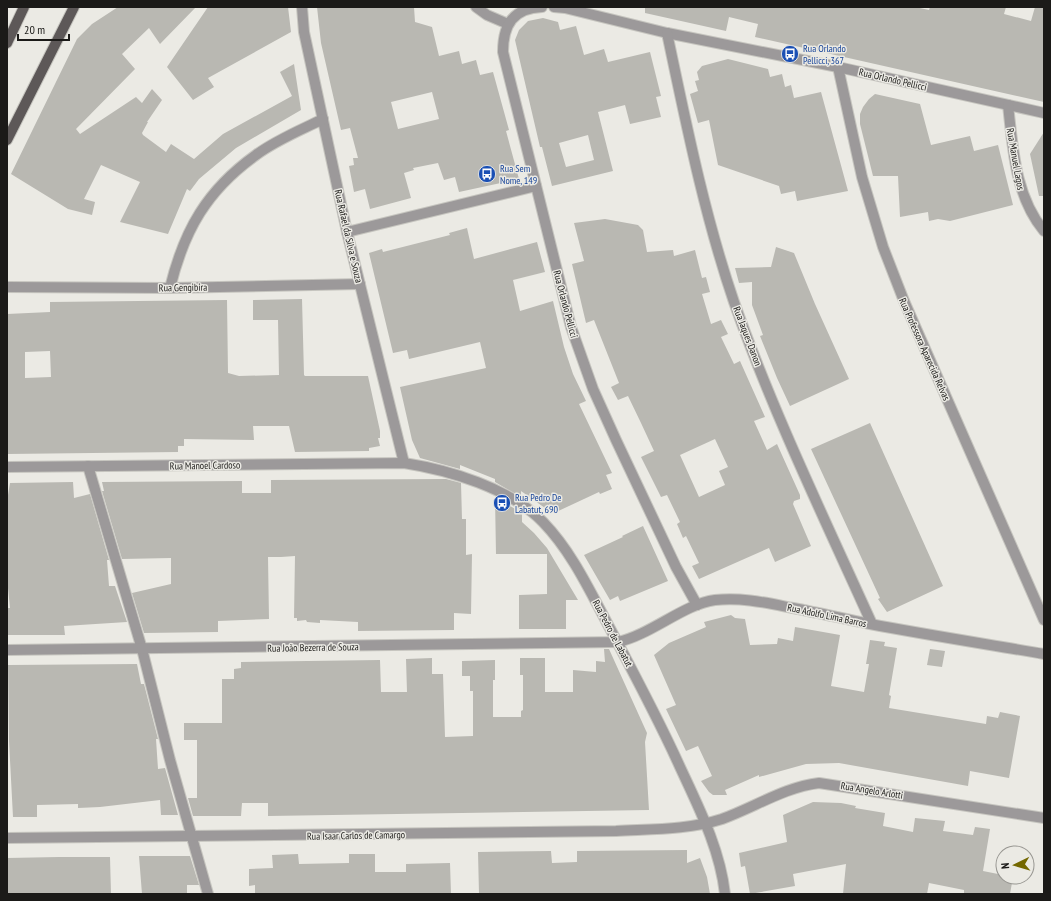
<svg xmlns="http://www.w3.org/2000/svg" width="1051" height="901" font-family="'PT Sans Narrow',sans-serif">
  <rect width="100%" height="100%" fill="#ebeae4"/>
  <g fill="#b9b8b2" fill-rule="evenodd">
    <path d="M118,7H196L160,44L149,28L122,54L135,69L76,129L80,134L136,97L142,103L152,89L162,100L147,122H148L142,133L143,135L166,152L171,144L194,159L223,134L292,96L280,72L294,64L301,110L236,148L199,179L190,191L187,189L168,234L120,222L140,182L101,165L84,199L95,202L92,215L68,209L11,174L77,39L92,24Z"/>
    <path d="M208,7H288L291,32L208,78L214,87L193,100L167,67Z"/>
    <path d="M317,7H414L415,22L432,27L439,56L459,51L462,64L476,60L480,75L493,72L509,130L506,131L519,179L459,192L455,177L444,180L438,163L413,168L414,170L404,173L411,198L370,209L365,189L354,192L349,166L354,165L353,158H358L350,128L341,130L321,43ZM432,92L439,119L398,129L391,102Z"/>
    <path d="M645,7H915L929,10L930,7H1006L1004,14L1031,21L1035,7H1044V102L755,37L758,24L729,17L726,31L645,13Z"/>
    <path d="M543,18L558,22L560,30L576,26L584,55L604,49L608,62L650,52L661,96L656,97L661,117L630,124L625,105L598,112L613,171L552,186L542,147H540L515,40L519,30L528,21ZM588,135L594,160L566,167L559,143Z"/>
    <path d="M728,59L768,69L770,77L782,74L785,87L791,85L794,98L821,92L848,191L797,201L795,191L781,194L779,186L718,165L709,120L698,123L690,94L698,91L695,81L699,80L697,72L702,66Z"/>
    <path d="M875,94L920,104L931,145L970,136L974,151L998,145L1013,205L950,221L938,219L929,221L928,212L900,217L898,176H873L860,124V114L863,107L869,99Z"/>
    <path d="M1044,132V196H1039L1030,154Z"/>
    <path d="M605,219L638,225L643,230L647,252L673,250L674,256L695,250L702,278L706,277L710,292L702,294L711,324L721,320L728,334L721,337L734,364L740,361L765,417L754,421L767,450L777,444L800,495V499L794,501L793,504L811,546L775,562L769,548L699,579L692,566L699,563L686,536L683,538L677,524L680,522L667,495L661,497L641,457L654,451L641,423L628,396L618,400L611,387L619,383L594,320L586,323L572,264L584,261L574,223ZM715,439L728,467L719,471L725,485L699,497L680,455Z"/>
    <path d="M467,228L474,259L537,242L545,272L513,280L520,311L553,301L564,347L573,374L586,401L579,404L612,473L606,475L612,489L600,494L599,492L554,513L550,504L545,508L521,491V497L495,482V479L460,465V469L420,458L412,440L400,387L486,368L480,342L409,359L407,350L393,353L369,253L382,249L383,252L450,235L449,233Z"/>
    <path d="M776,247L794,253L815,304L849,379L790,406L777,378L760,336L763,335L752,305V282L739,283L735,268L771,267Z"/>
    <path d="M302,299L304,375L305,376H368L380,431V438H378L380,446L369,448V451L295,452L289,426H253L254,440L184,439V446H178V452L7,454V314L50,312V302L227,300L228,373L239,376L279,375L278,320H253V300ZM50,351L51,377L25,378V352Z"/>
    <path d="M870,423L943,586L887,612L878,599L880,598L811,449Z"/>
    <path d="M446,479L461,483L462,519H466V555L472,554L471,614L454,613V630L358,631V622L320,620V623L307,622L306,620L297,621V618H294L295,556L281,557H268L269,619L218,621V632L144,633L132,593L171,584V558L122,559L102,491H104L102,482L242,481V493H271V480Z"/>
    <path d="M73,482L74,498L90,494L109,560H107L109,586H115L127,622L64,626L65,635H7V608H10L7,578V495H8L10,483Z"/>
    <path d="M495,497L522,513V522L534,533L547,548L578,600H566V629H519V595L547,594V554H496Z"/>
    <path d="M643,526L668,581L620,601L618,596L610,600L584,555L623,537L622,536Z"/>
    <path d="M731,615L735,618L745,619L750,645L777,644L778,638L793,641L795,627L840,635L831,686L864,692L869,664H866L870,640L885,642L884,646L897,648L889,695L891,696L889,708L986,724L987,716L998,718L1000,712L1020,716L1009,778L970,771L968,786L839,763L806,764L759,777V775L725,790L727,795H713L709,792L701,781L712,776L698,746L686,751L666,709L676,705L654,655L669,643L706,627L704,622Z"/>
    <path d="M604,649H609L647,733L645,742L649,810L268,816V803H242L241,816H193L188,798H197V740H184V723H222V679H234V669L241,668V662L380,660L381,692H407L406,659L432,658V674H443L445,737L473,736V691H470V676H462V661L495,660V680H493V717H521V711L523,710V675H520V658H545V692H573V670L596,672V661L605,662Z"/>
    <path d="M930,649L945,651L942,667L927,665Z"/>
    <path d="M137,664L141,684H144L158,739H156L158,769L165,768L178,815H161L160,800L100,807L78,808V804L37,805V817H13L9,741L8,665Z"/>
    <path d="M813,802L841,803L856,806L855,808L885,813L883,826L913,832L915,818L945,821L943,831L973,835L975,827L990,829L983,871L1003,875V877H1013L1010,894H964V890L929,883L927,894H843L846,864L793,874L795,886L750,894L745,866L741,867L739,853L787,842L783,815Z"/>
    <path d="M687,850V863L700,858L707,877L710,894H479L478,852L551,851L552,863L577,862V851Z"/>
    <path d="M298,854L299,864L349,863V854H375V872H406V864L450,863L451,894H255V885L249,886V869L273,868L272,855Z"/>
    <path d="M139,856H190L199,885H187V894H142Z"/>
    <path d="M59,857H110L111,894H7V858Z"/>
  </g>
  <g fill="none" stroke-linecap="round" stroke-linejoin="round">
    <defs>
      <g id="minor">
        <path d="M302,7L304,32L347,232L404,463"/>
        <path d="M476,7L487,15L508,24"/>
        <path d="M542,7C513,8 503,25 503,52L571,327L593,389L616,440L676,567L697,605"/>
        <path d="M554,7L565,8L667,33L838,67L1044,113"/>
        <path d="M667,33C686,123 704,214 734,302C773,412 824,518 872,624"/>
        <path d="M838,67L862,177L883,247L904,301L1044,620"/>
        <path d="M1008,105C1013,149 1015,196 1044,231"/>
        <path d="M347,232L536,186"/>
        <path d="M7,287L170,288L360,284"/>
        <path d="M170,288C184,230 207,190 256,155C276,140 301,130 323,119"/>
        <path d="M88,466L142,649L170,760L208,894"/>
        <path d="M7,467L404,463C449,470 510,488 543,522C570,550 587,585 605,619C631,668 657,716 680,767C699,808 720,849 725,894"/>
        <path d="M7,650L618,642C652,634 684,604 715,600C742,597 767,603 793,608C819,613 845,619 870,624C928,635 986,644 1044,654"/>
        <path d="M7,838L616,831C651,829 688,830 722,819C755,807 785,787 819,783L1044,818"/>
      </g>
      <g id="major">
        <path d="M7,43L24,7"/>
        <path d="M7,140L74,7"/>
      </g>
    </defs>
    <use href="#minor" stroke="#c6c5bf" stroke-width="12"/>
    <use href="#major" stroke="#c6c5bf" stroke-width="12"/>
    <use href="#minor" stroke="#9c999a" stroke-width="10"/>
    <use href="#major" stroke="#5d5858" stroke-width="10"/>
  </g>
  <defs>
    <symbol id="bus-disc" viewBox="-11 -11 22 22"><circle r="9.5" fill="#1a4fb4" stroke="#ebeae4"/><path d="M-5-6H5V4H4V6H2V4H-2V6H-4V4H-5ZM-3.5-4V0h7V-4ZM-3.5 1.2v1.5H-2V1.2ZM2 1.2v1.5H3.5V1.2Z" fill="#fff"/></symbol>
  </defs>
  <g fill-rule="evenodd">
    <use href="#bus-disc" x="780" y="44" width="20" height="20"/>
    <use href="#bus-disc" x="477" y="164" width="20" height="20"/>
    <use href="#bus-disc" x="492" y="493" width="20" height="20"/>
  </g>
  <g text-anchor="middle" stroke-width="3" stroke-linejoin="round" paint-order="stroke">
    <g font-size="10" fill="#164399" stroke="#ebeae4" text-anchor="start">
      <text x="803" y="52">Rua Orlando<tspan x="803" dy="12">Pellicci, 367</tspan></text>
      <text x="500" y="172">Rua Sem<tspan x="500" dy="12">Nome, 149</tspan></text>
      <text x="515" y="501">Rua Pedro De<tspan x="515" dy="12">Labatut, 690</tspan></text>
    </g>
    <g font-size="10" fill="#1b1a18" stroke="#ebeae4">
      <text transform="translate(893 79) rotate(13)" y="4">Rua Orlando Pellicci</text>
      <text transform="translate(1016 159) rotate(80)" y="4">Rua Manuel Lagos</text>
      <text transform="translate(349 236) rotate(77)" y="4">Rua Rafael da Silva e Souza</text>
      <text transform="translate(183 287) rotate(-1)" y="4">Rua Gengibira</text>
      <text transform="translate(566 304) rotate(75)" y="4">Rua Orlando Pellicci</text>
      <text transform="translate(748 336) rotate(69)" y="4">Rua Jaques Danon</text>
      <text transform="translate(925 349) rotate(66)" y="4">Rua Professora Aparecida Relvas</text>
      <text transform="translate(205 465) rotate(-1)" y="4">Rua Manoel Cardoso</text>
      <text transform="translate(827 615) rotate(12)" y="4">Rua Adolfo Lima Barros</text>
      <text transform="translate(613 633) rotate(62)" y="4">Rua Pedro de Labatut</text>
      <text transform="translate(313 647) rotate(-1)" y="4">Rua João Bezerra de Souza</text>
      <text transform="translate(872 790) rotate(9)" y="4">Rua Angelo Arlotti</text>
      <text transform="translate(356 835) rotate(-1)" y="4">Rua Isaar Carlos de Camargo</text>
    </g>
  </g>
  <rect width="1051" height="901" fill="none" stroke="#1b1a18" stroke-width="16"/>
  <g transform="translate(1015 865) rotate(265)"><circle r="19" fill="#ebeae4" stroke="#989792"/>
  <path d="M0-3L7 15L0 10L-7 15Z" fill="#746800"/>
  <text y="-6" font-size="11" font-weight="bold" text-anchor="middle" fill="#1b1a18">N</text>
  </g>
  <path d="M18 34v6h51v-6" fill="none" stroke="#1b1a18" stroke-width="2"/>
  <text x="24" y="34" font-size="12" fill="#1b1a18" stroke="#ebeae4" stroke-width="3" paint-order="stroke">20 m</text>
</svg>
